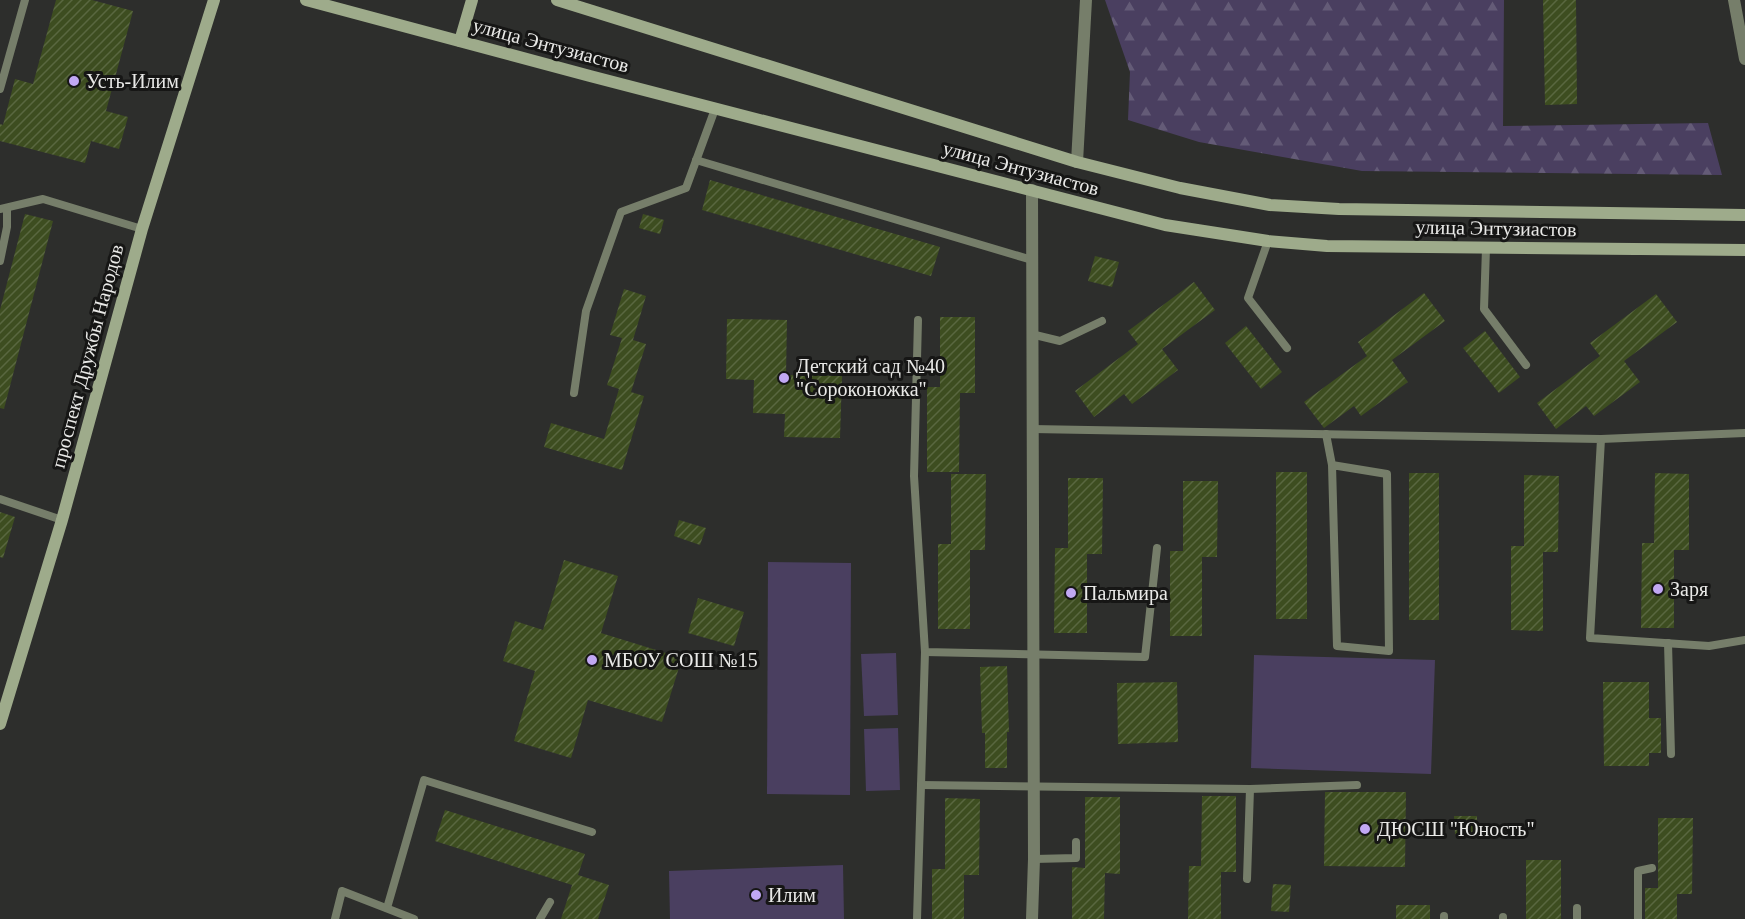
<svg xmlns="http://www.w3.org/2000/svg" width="1745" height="919" font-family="'Times New Roman',serif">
  <defs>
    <pattern id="forest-firs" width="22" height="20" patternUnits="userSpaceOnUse" patternTransform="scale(1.5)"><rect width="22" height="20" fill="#4a3f60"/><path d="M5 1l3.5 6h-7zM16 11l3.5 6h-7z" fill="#645b77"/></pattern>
    <pattern id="building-hatch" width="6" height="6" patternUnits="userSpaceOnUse" patternTransform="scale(1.5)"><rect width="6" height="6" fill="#3d4d20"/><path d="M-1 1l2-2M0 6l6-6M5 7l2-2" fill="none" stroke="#596740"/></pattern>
  </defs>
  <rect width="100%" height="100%" fill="#2d2e2c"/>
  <path fill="url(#forest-firs)" d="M1105,0H1504L1503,126L1708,123L1722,175L1362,171L1199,142L1128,120L1130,72Z"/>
  <g fill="#4a3f60">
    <path d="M768,562L851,563L850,795L767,794Z"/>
    <path d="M896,653L898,715L864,716L861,654Z"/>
    <path d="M1254,655L1435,660L1431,774L1251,768Z"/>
    <path d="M898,728L900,790L866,791L864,729Z"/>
    <path d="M843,865L844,919H670L669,871Z"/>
  </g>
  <g fill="url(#building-hatch)">
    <path d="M56,0H92L133,11L106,111L128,117L119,149L91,141L85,163L0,141V124L3,125L15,79L33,84Z"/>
    <path d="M1543,0H1576L1577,104L1545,105Z"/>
    <path d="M710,180L940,247L931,276L702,210Z"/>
    <path d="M25,214L53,221L4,409L0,408V310Z"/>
    <path d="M643,214L664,220L660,234L639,228Z"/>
    <path d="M1095,256L1119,262L1112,287L1088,281Z"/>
    <path d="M1194,282L1215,310L1162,349L1178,370L1132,404L1124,394L1094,417L1075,391L1138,344L1128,331Z"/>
    <path d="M624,289L646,296L633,340L646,344L631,392L644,396L622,470L544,447L551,423L604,439L619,389L607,385L622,338L610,335Z"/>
    <path d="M1424,293L1445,321L1392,360L1408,382L1361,416L1354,406L1324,428L1304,402L1367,356L1358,342Z"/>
    <path d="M1656,294L1677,322L1624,361L1640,382L1594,416L1586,406L1556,429L1537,403L1600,356L1590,343Z"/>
    <path d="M940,317H975V393H960L959,472H927V387H940Z"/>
    <path d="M727,319L787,320L786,375L842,376L840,438L784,437L785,414L753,413L754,380L726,379Z"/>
    <path d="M1246,326L1282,372L1261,389L1225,343Z"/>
    <path d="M1485,331L1520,377L1499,393L1463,348Z"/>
    <rect x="1276" y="472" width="31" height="147"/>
    <rect x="1409" y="473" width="30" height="147"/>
    <path d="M1655,473L1689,474V550H1674V628H1641L1642,543H1654Z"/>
    <path d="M951,474H986L985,550H970V629H938V544H951Z"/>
    <path d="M1524,475L1559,476L1558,552H1543V631L1511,630V546H1524Z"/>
    <path d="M1068,478H1103L1102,554H1087V633H1054L1055,548H1068Z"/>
    <path d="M1183,481H1218L1217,557H1202V636H1170V551H1183Z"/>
    <path d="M0,512L15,517L3,558L0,557Z"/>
    <path d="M679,520L706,528L700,545L674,536Z"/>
    <path d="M564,560L618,576L601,633L682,658L662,722L588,700L571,758L514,741L535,671L503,661L515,621L543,630Z"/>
    <path d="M698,598L744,612L734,646L688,633Z"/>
    <path d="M1007,666L1009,732H1007V768H985V733H982L980,667Z"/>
    <path d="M1177,682L1178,742L1118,744L1117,683Z"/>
    <path d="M1603,682H1649V718H1661V753H1649V766H1604Z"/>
    <path d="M1325,792H1406L1405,867L1324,866Z"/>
    <path d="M1202,796H1236V872H1221V919H1188L1189,866H1201Z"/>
    <path d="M1085,797H1120V874L1105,873L1104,919H1072V867L1085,868Z"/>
    <path d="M945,798L980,799L979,875H964V919H932V869H945Z"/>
    <path d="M445,810L585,854L578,875L609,885L598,919H561L572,885L435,841Z"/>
    <path d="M1454,816H1477V833L1455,834Z"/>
    <path d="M1658,818H1693L1692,894H1677V919H1645V888H1658Z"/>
    <rect x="1526" y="860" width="35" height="59"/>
    <path d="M1273,884L1291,885L1289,912L1271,911Z"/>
    <rect x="1396" y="905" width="34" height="14"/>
  </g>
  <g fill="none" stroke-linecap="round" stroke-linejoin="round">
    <g stroke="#767e6a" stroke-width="8">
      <path d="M0,89L25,0"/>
      <path d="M696,160L1032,260"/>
      <path d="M0,209L43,199L142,229"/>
      <path d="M1268,241L1248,298L1287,348"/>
      <path d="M1486,248L1484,309L1526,365"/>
      <path d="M0,261L7,227V209"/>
      <path d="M918,320L914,476L925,652L1145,657L1157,548"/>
      <path d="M1031,334L1060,341L1102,321"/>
      <path d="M574,393L586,311L621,212L686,188L715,109"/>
      <path d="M1032,429L1601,439L1590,638L1709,646L1745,640"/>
      <path d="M1326,434L1332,465L1387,474L1389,651L1337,646L1332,465"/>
      <path d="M1601,439L1745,433"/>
      <path d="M0,499L62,520"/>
      <path d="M1668,643L1671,754"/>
      <path d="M921,785L1250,789L1357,785"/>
      <path d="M1034,859L1076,858V842"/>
      <path d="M1247,879L1250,789"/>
      <path d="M387,908L424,780L592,832"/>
      <path d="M1577,908V919"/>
      <path d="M335,919L342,891L414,919"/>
      <path d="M540,919L550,902"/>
      <path d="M917,919L925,652"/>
      <path d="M1444,919V916"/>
      <path d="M1503,919V917"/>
      <path d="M1638,919V871L1652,868"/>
    </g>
    <g stroke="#767e6a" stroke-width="12">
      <path d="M1734,0L1745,59"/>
      <path d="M1077,162L1086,0"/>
      <path d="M1032,190L1034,859L1032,919"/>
    </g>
    <g stroke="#9eab8b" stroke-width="12">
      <path d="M306,0L590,76L1165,225L1268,241L1327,246L1745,250"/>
      <path d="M557,0L1077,162L1180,188L1270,205L1339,209L1745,215"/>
      <path d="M460,41L472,0"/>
      <path d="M0,724L62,520L142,229L214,0"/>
    </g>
  </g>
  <g fill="#c1a8f3" stroke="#161615" stroke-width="2">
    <circle cx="74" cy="81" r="6"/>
    <circle cx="784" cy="378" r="6"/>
    <circle cx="1658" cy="589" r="6"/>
    <circle cx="1071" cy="593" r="6"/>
    <circle cx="592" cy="660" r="6"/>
    <circle cx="1365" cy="829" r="6"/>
    <circle cx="756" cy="895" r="6"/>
  </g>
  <g text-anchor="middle" stroke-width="6" stroke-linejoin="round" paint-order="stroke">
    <g font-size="20" fill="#e9e9e7" stroke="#161615">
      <text transform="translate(551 45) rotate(15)" y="7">улица Энтузиастов</text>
      <text transform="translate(1021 168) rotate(15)" y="7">улица Энтузиастов</text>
      <text transform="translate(1496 228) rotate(1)" y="7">улица Энтузиастов</text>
      <text transform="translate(87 356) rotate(-75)" y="7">проспект Дружбы Народов</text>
    </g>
    <g font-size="20" fill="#e9e9e7" stroke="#161615" text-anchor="start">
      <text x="86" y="88">Усть-Илим</text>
      <text x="796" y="373">Детский сад №40<tspan x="796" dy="23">"Сороконожка"</tspan></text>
      <text x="1670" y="596">Заря</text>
      <text x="1083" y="600">Пальмира</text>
      <text x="604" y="667">МБОУ СОШ №15</text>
      <text x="1377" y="836">ДЮСШ "Юность"</text>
      <text x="768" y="902">Илим</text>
    </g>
  </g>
</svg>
